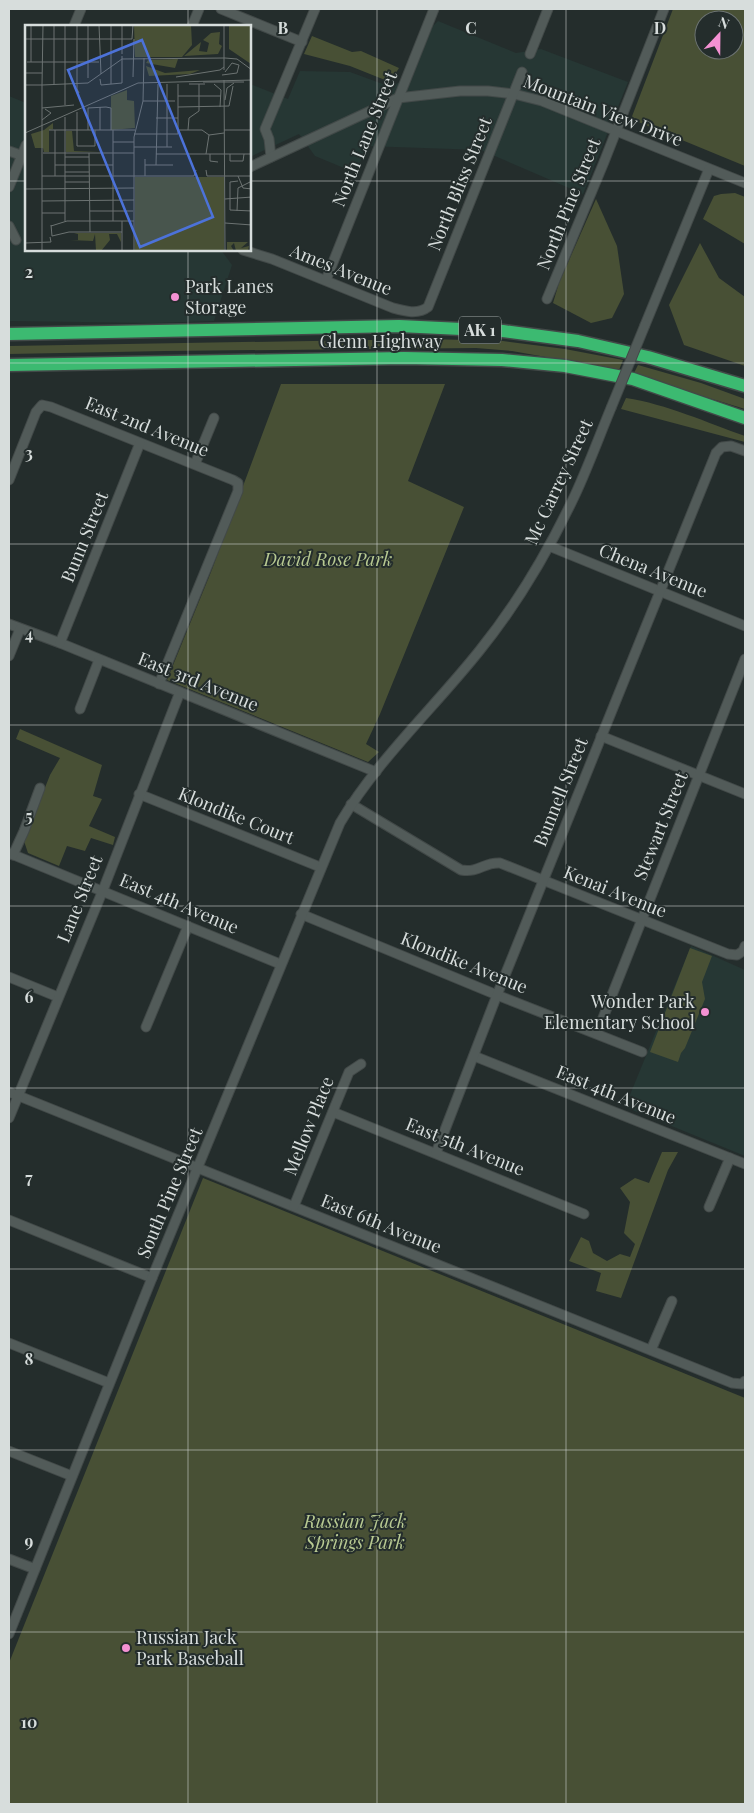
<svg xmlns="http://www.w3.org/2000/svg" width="754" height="1813" font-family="'Playfair Display',serif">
  <rect width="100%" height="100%" fill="#242d2c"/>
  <g fill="#263734">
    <path d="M438,21L516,53L541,49L628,82L583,194L481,150L366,146L356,173L315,156L299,134L250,157V84L288,99L300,71L350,72L391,87L412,75L433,26Z"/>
    <path d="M9,96L26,103V250H221L232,265L214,321L154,323L9,321Z"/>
    <path d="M691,946L745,970V1156L625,1107Z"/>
  </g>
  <g fill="#485035" fill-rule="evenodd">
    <path d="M673,9H745V166L631,119ZM704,20H734V50H704Z"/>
    <path d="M312,36L352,52L361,51L399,68L390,82L350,66L304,54Z"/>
    <path d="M735,193L745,197V244L703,219L714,196L721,194Z"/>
    <path d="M596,199L617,246L624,294L612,318L591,323L553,303L559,283Z"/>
    <path d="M700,243L719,278L745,297V366L684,345L669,305Z"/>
    <path d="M428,339L503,341L565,349L623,360L619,370L512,351L476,348L165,351L9,354V346Z"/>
    <path d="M638,365L701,383L745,399V409L633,375Z"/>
    <path d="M281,384H445L408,481L464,507L380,714L366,744L379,752L368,762L167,680L211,572Z"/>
    <path d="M626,398C666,404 708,423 745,436V442L621,409Z"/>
    <path d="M20,729L102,765L93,796L102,799L89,826L115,837L113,845L91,838L85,851L67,846L59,866L28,853L24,841L50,775L60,758L16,739Z"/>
    <path d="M690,948L712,956L702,982L705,999L685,1048L681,1053L678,1062L650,1052Z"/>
    <path d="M662,1152H678L668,1170L621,1298L596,1291L601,1273L569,1261L581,1237L589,1241L593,1253L607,1261L620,1254L630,1257L635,1244L624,1233L630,1202L620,1188L635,1178L649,1183Z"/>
    <path d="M203,1178L745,1398V1804H9V1663Z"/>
  </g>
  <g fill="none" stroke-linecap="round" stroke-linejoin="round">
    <defs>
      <g id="minor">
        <path d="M221,9L302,42"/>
        <path d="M74,26L81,9"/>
        <path d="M192,26L199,9"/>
        <path d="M530,54L548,9"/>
        <path d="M9,151L26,157"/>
        <path d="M271,157L269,139L265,129L315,9"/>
        <path d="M250,167L398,98L460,91H488L514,94L542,101L745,183"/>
        <path d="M9,187L26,145"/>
        <path d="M9,226L16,240"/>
        <path d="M243,250L272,259L393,308C404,311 418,315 428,307L522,72"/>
        <path d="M326,280L434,9"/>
        <path d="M547,299L604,162L664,9"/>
        <path d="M645,325L709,169"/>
        <path d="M195,464L214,418"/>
        <path d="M9,480L36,412L42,405L51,407L233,480L238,483V491L159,684"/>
        <path d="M549,546L745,626"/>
        <path d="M9,624L60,643L376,772"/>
        <path d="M60,643L140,443"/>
        <path d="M9,656L20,629"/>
        <path d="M80,709L99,660"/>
        <path d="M601,736L745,794"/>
        <path d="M139,794L320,867"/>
        <path d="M351,804L461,870C480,873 483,862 500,863L728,954L737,955L743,951L745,946"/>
        <path d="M9,853L280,964"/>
        <path d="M13,855L24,831L40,788"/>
        <path d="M301,914L497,995L642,1052"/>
        <path d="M9,977L58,997"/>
        <path d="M146,1027L188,926"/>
        <path d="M597,1033L745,659"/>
        <path d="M474,1056L745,1164"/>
        <path d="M9,1092L732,1383L742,1384L745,1381"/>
        <path d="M333,1112L584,1214"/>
        <path d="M9,1118L103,890L180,692"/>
        <path d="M436,1153L497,995L716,453L722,447L731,446L745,451"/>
        <path d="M294,1206L349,1072L361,1064"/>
        <path d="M709,1207L730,1158"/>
        <path d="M9,1220L152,1278"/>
        <path d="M9,1343L109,1383"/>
        <path d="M651,1350L672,1301"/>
        <path d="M9,1451L72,1476"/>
        <path d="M9,1559L35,1569"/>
        <path d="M9,1634L152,1278L340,823C378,759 434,708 480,650C518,603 549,550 575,495C588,467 599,437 611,408"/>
      </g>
      <g id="highway">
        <path d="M9,334L399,326L503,331L578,341L648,357L745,386"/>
        <path d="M9,365L404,358L502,360L565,366L633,379L745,418"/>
      </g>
    </defs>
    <use href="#minor" stroke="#424948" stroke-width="11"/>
    <use href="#highway" stroke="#424948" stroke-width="15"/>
    <use href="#minor" stroke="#525b59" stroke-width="9"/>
    <use href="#highway" stroke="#3cba71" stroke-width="12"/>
    <defs>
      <path id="minor-bridge" d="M611,408L645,325"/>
    </defs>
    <use href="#minor-bridge" stroke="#424948" stroke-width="11" stroke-linecap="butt"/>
    <use href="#minor-bridge" stroke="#525b59" stroke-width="9"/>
  </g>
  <path fill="none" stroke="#d7dddc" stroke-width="1" stroke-opacity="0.55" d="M188,9V26M377,9V1804M566,9V1804M9,181H26M250,181H745M188,250V1804M9,363H745M9,544H745M9,725H745M9,906H745M9,1088H745M9,1269H745M9,1450H745M9,1632H745"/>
  <g fill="#f491d3" stroke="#242d2c" stroke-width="2">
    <circle cx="175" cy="297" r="5"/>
    <circle cx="705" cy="1012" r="5"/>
    <circle cx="126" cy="1648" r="5"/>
  </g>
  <g text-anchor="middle" stroke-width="4" stroke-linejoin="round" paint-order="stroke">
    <rect fill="#242d2c" stroke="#a1a8a7" stroke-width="1" x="459" y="316.5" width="42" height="27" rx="4"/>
    <g font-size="16" font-weight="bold" fill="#d7dddc">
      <text x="480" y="336">AK 1</text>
    </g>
    <g font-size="18" fill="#d7dddc" stroke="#242d2c">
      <text transform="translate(603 111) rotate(21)" y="6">Mountain View Drive</text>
      <text transform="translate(365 139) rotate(-68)" y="6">North Lane Street</text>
      <text transform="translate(460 184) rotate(-68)" y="6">North Bliss Street</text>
      <text transform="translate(569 204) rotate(-68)" y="6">North Pine Street</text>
      <text transform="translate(341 270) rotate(22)" y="6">Ames Avenue</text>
      <text x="381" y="348">Glenn Highway</text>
      <text transform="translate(147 427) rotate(22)" y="6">East 2nd Avenue</text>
      <text transform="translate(559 482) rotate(-65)" y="6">Mc Carrey Street</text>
      <text transform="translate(85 537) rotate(-68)" y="6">Bunn Street</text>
      <text transform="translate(653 571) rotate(22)" y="6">Chena Avenue</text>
      <text transform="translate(198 682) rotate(22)" y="6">East 3rd Avenue</text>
      <text transform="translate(561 792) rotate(-68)" y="6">Bunnell Street</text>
      <text transform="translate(236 816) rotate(22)" y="6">Klondike Court</text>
      <text transform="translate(661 826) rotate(-68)" y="6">Stewart Street</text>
      <text transform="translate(615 892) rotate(22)" y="6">Kenai Avenue</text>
      <text transform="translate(80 899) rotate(-68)" y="6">Lane Street</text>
      <text transform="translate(179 904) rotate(23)" y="6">East 4th Avenue</text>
      <text transform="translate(464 963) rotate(22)" y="6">Klondike Avenue</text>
      <text transform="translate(616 1095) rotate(22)" y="6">East 4th Avenue</text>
      <text transform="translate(309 1126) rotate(-68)" y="6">Mellow Place</text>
      <text transform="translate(465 1147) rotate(22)" y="6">East 5th Avenue</text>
      <text transform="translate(170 1193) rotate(-67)" y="6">South Pine Street</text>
      <text transform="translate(381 1224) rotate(22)" y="6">East 6th Avenue</text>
    </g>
    <g font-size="18" fill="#d7dddc" stroke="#242d2c" text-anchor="start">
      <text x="185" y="293">Park Lanes<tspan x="185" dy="21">Storage</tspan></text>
      <text x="695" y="1008" text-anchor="end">Wonder Park<tspan x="695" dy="21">Elementary School</tspan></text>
      <text x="136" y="1644">Russian Jack<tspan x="136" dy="21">Park Baseball</tspan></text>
    </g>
    <g font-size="18" font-style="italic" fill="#b8ca92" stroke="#242d2c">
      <text x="328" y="566">David Rose Park</text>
      <text x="355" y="1528">Russian Jack<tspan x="355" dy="21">Springs Park</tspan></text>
    </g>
  </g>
  <g transform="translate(25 25)">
    <rect width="226" height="226" fill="#242d2c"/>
    <path d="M109,0H166L167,20L157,32H110ZM204,0L226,1V39L204,24ZM195,7L194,19L197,21L193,29L159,31L176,17L174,26L182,27L184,18L178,15L186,8ZM153,34L150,43L121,38L123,35ZM121,41L140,48L175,45L165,49L124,51ZM102,65V75L109,76L110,103L86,105V71ZM28,98V104L24,105V127H19L18,123H10L6,109L19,105ZM41,106H47L49,126L74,127H41ZM110,152H199V226H110ZM49,208H96V217L92,209H84L85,215L76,226H71L70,209L68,216L45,215H53V209ZM202,217H223L216,223L224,221L223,226H211L209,218L206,221L209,226H202Z" fill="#485035"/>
    <path fill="none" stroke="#6c7372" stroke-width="1" d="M6,0V37M18,0L17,60L63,58L97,34L200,33M29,0V59M52,0V64L54,68M63,0V53M74,0L76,49M86,0V59M97,0V29M199,0V45M0,14H107L108,0M200,33L212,34L227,45M2,37H74M0,48H17M197,50L212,48L214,40L207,38L200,47M108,52L109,14M151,52L195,45L199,42M75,54L76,60L97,58V31M199,55L200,227M178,57H219M142,59V122M164,59H180M189,59L196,65L195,82M0,60H17M153,71H196M200,75L202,63L209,58M118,76H150M40,80V0M75,82V105M153,82L204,81L208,61M17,83L49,80M52,87V121H70V105M131,93H153M17,95L26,88L20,84M24,105H110M30,105V151M63,105V83L81,82L86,83V105M88,105V196M153,105H177L184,110M163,105L164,93L174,86V59M199,105H227M0,108L113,58L227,55M109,109H153V59M88,117H109M109,122H147M18,128H109M64,128L65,207M131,129H227M181,129L184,110L199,108M185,129V136L193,137M205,129V136H218L219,129M40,132H64M30,140H88M120,140H148M131,140L133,59M181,145L182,151H227M40,147H64M17,151H169L171,145M120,151V134M213,151L218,163L227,164M213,156L205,157V185L227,186M40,157H64M0,164L109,163M200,174L227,172M17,176L109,175M65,186H108M212,186L213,163L227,156M17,188H40M40,196V92M200,198L227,200M26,200L27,211L44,207H97M26,201L42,196H109M0,218L26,217L25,212M17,227V60M97,227V196M109,227V112L118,76L119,33"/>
    <path fill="#4c72d9" fill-opacity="0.15" stroke="#4c72d9" stroke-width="2.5" d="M117,15L188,192L115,222L43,45Z"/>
    <rect width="226" height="226" fill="none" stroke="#d7dddc" stroke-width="2.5"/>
  </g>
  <g font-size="16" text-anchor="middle" font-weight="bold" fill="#d7dddc" stroke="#242d2c" stroke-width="4" stroke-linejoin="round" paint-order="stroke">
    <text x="283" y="34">B</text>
    <text x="471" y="34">C</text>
    <text x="660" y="34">D</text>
    <text x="29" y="278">2</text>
    <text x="29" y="459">3</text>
    <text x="29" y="640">4</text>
    <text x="29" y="822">5</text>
    <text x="29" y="1003">6</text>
    <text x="29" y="1184">7</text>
    <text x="29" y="1365">8</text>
    <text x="29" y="1547">9</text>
    <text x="29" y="1728">10</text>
  </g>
  <rect width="754" height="1813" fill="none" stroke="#d7dddc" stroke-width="20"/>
  <g transform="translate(719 35) rotate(22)"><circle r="24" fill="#242d2c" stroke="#6c7372"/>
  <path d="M0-4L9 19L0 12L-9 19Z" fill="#f491d3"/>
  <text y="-8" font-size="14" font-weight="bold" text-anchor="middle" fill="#d7dddc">N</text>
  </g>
</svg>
